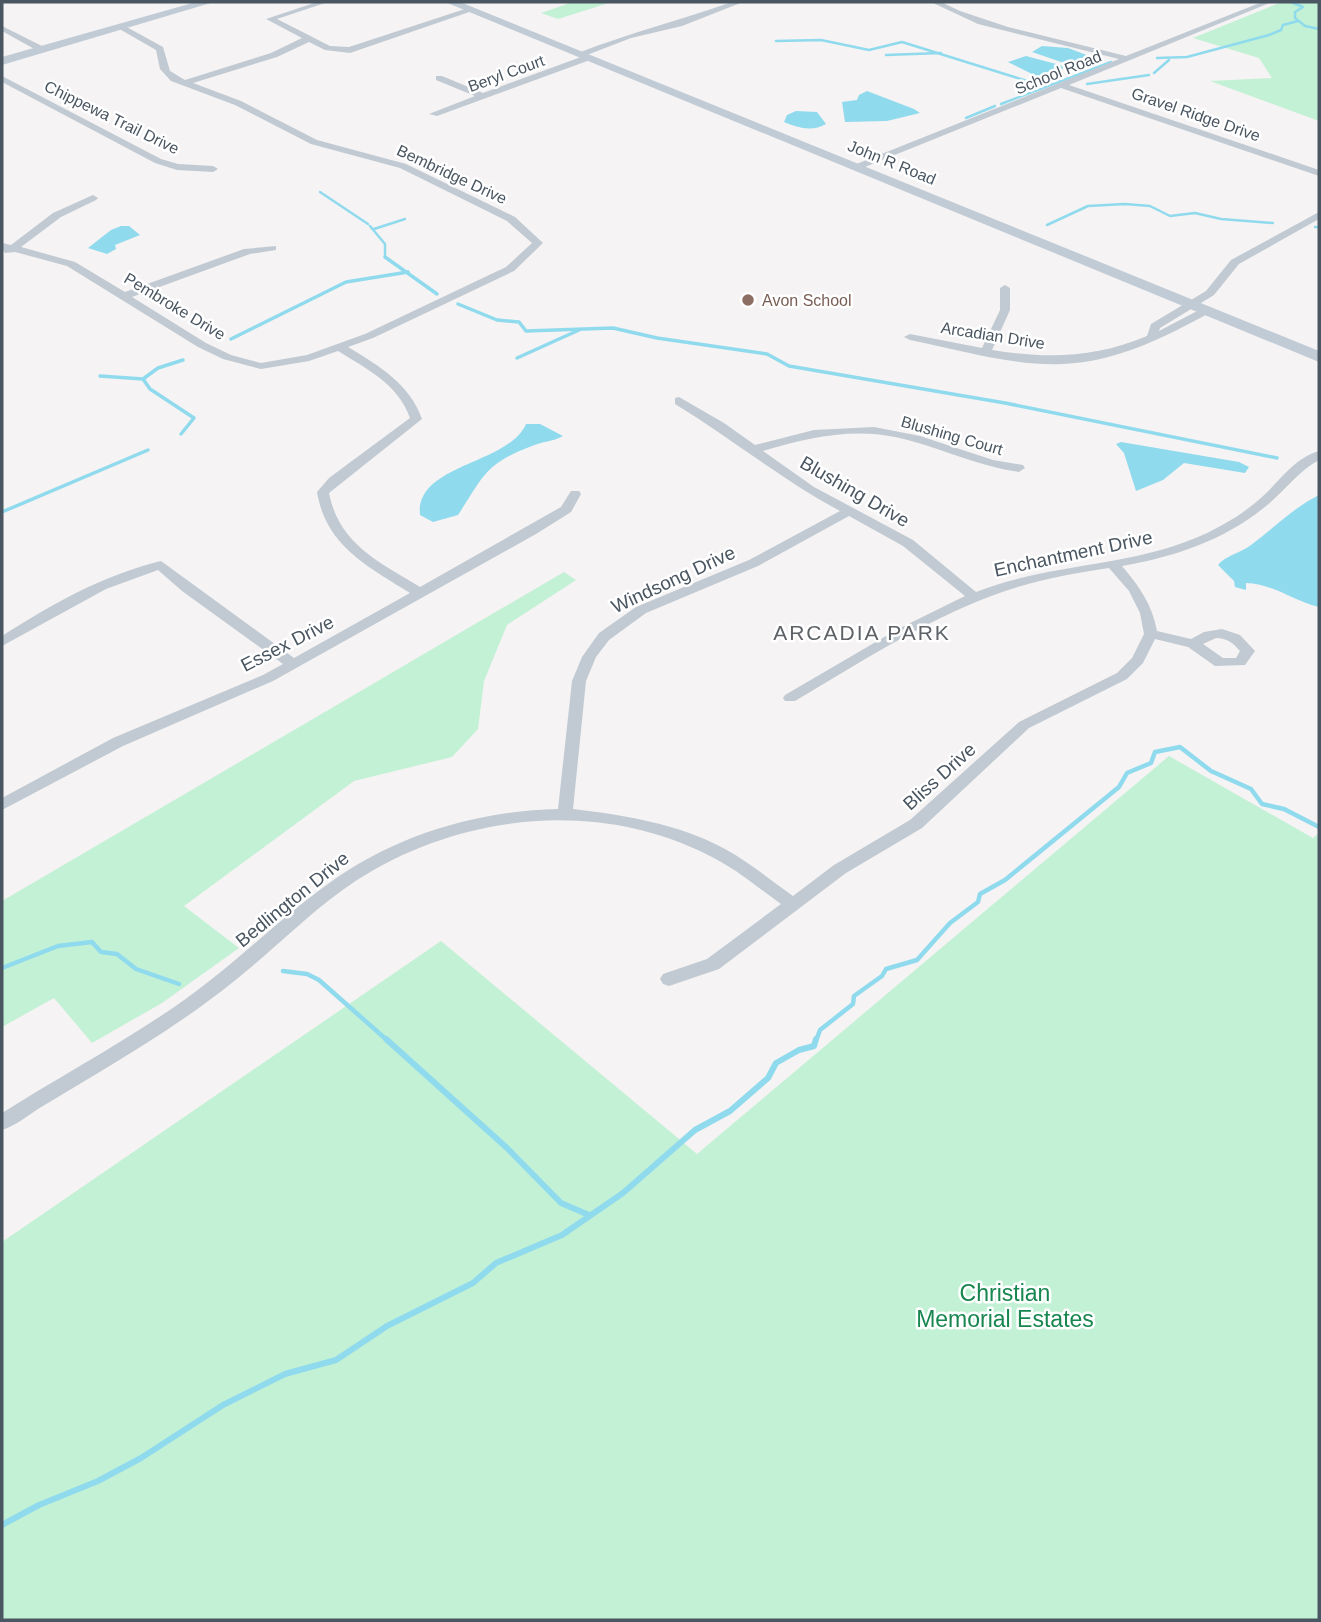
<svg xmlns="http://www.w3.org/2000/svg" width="1321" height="1622" font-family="Helvetica,sans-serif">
  <rect width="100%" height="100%" fill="#f5f3f3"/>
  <g fill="#c3f1d5">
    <path d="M573,2H612L558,19L541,13Z"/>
    <path d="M1282,2H1319V121L1210,81L1272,78L1259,58L1193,38Z"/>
    <path d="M564,572L576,580L507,625L484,681L478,729L452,757L354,781L184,906L239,948L162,1003L92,1043L54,998L2,1027V901Z"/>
    <path d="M1169,756L1313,838L1319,833V1620H2V1242L441,941L697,1154Z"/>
  </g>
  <g fill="#90daee">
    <path d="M1042,46L1068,48L1092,57L1067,64L1032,52Z"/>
    <path d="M1026,56L1060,65L1064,68L1038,77L1008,62Z"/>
    <path d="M867,91L914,109L920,113L887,121L845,122L842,102L857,100L859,95Z"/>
    <path d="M796,111L817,112L826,124C812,132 798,128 784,122L787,115Z"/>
    <path d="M121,226H129L140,235L115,245L116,249L107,254L88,248L111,230Z"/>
    <path d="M526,424H540L563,436C552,442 543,441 532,446C484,464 484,476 458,515L433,522L420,515C415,464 508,465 526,424Z"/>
    <path d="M1121,442L1239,462L1249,467L1245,473L1184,463L1163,480L1136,491L1124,453L1116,444Z"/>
    <path d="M1319,495V607C1293,601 1274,584 1246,583V590L1235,587L1234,581L1218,565C1226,555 1241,553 1251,545C1274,528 1293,508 1319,495Z"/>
  </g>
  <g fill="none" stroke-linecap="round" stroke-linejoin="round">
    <g stroke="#90daee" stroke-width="2.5">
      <path d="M1291,2L1303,7L1295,12V18L1305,26L1319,29"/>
      <path d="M776,41L821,40L869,50L902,42L1037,84"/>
      <path d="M886,55L941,53"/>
      <path d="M1157,58L1187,57L1269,35L1281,30L1283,25L1298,21"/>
      <path d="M1154,73L1169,60"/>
      <path d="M1087,84L1149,75"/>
      <path d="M1001,104L1111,62"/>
      <path d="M966,118L995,106"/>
      <path d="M320,192L368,224"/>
      <path d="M1047,225L1088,206L1125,204L1150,206L1170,216L1195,213L1221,219L1273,223"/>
      <path d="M370,226L385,244V257L388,259"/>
      <path d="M1315,227H1319"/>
      <path d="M374,229L405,219"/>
    </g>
    <g stroke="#90daee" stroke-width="3.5">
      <path d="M385,257L437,294"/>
      <path d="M458,304L497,320L519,322L526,331L613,328L657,338L767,354L789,366L1005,403L1277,458"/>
      <path d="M231,339L346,282L408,272"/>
      <path d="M517,358L579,330"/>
      <path d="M100,376L143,379L158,368L183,360"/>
      <path d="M143,379L150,389L194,418L181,434"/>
      <path d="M2,512L148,450"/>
    </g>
    <g stroke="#90daee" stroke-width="4.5">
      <path d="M2,968L58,946L92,942L101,952L117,954L136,969L179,984"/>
      <path d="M283,971L307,974L319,980L388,1041"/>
      <path d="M816,1041L820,1030L853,1004L854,996L882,976L886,969L917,960L950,923L978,902L980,894L1005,880L1119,787L1127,773L1151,763L1155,752L1180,747L1211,771L1251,789L1262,804L1284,809L1319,827"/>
    </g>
    <g stroke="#90daee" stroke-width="6">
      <path d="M386,1039L507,1148L561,1203L589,1215"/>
      <path d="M2,1525L39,1505L98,1481L141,1458L223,1405L285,1374L336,1360L387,1326L473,1283L496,1263L562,1235L623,1193L695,1130L730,1111L768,1078L776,1063L799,1050L814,1046L816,1039"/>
    </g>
    <g fill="#c1cad2" fill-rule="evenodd">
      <path d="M317,2H328L277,19L330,46L349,47L468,8L475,10L350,53L325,50L309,42L277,57L193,83L241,101L317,140L406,164L515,217L543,243L514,271L373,338L348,347C379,366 409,383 422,419L329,493C339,544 379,562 420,587L561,507L571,491H579L581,494L571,512L536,534L273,681L123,746L2,810V798L113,738L263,675L283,664L182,591L158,570L106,589L2,646V636C52,604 103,575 161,561L294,658L410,593C367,566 326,546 317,492L329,478L410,418C398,384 367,369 338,351L309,361L261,369L223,359L198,347L67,266L15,252L5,253L2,249V243L11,245L53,213L93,195L98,198L96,200L61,217L21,247L75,262L125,292L244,249L276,246V250L250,254L132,297L206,343L231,355L261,363L307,355L365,334L506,267L532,243L507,221L400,168L311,144L235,105L171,81L160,69L156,50L116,27L123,25L163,47L170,71L185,80L271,53L302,38L266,19Z"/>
      <path d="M732,2H743L682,26L631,38L587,55L591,58L590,60L437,116L429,114L475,96L436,80V76H442L483,93L581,57L577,55L578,53C629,33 681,20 732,2Z"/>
      <path d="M931,2H941L960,11L1008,27L1126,56L1262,2H1272L1069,85L1319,170V176L1061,88L860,169H854V165L1119,59L978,24Z"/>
      <path d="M2,26L44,47L45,49L38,51L2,31Z"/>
      <path d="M2,76L161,159L178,164L213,166L218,169L213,172L177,170L155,163L2,82Z"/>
      <path d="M1319,212V219L1239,264L1214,295L1160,328L1159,331L1201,309H1209V313C1164,338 1115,362 1063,364C1012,366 960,350 910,340L904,337L910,334L982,348L1000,310V288L1005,285L1010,288V310L992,350C1047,359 1095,358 1147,336L1151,324L1206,291L1231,260Z"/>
      <path d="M679,397L724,423L755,445L814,430L874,427L920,436L993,460L1023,465L1025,468L1019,472C976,466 937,446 895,437C850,428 806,438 763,451L814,487L913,540L976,592C1047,564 1124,567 1193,539C1218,529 1242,515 1262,497C1280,481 1294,458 1319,451V460C1298,471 1285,491 1266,506C1225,540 1174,557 1122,566C1139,586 1152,604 1157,631L1191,639L1204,632L1222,629L1240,635L1255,651L1245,665L1215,666L1188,647L1155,639L1143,663L1127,679L1029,728L922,828L846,873L719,969L669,986L663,984L660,979L663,974L707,959L781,904C757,887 734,867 706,854C595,799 460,814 357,880C314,908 278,946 238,978C194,1014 146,1044 98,1073C78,1085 58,1097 38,1109C27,1116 15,1126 2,1130V1113C64,1074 128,1040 187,998C237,962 279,919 328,884C395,835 476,811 558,809L572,681L582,657L599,633L636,607L749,560L840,511C782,480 731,438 675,404V398ZM849,516L903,546L965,596L898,629L785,695L783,698L785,701H795C860,663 923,621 994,595C1031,581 1070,574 1109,568L1129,591L1140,613L1144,634L1132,658L1117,673L1019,722L910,820L834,865L793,896C770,880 749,862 725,849C679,824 625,815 573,809L586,681L596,657L609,640L646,613L758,566ZM1216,638C1227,638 1233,643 1240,651L1236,658H1223L1203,644Z"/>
    </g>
    <g fill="#c1cbd6" fill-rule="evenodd">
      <path d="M196,2H214L2,65V57Z"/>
      <path d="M445,2H460L1319,351V362Z"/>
    </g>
  </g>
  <circle fill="#8d6e63" stroke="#fff" stroke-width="2.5" cx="748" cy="300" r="7"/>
  <g text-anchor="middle" stroke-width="5" stroke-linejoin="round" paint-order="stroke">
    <g font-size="16" fill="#4a5661" stroke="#fff">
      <text transform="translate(1058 72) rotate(-22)" y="6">School Road</text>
      <text transform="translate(506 73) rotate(-20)" y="6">Beryl Court</text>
      <text transform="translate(1196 114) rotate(19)" y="6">Gravel Ridge Drive</text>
      <text transform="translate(112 117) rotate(26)" y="6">Chippewa Trail Drive</text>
      <text transform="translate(892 162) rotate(22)" y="6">John R Road</text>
      <text transform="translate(452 174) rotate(25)" y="6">Bembridge Drive</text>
      <text transform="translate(175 306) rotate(31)" y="6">Pembroke Drive</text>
      <text transform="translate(993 335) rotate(9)" y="6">Arcadian Drive</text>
      <text transform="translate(952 435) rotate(16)" y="6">Blushing Court</text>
    </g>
    <g font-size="16" fill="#785e54" stroke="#fff" text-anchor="start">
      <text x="762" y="306">Avon School</text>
    </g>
    <g font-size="19" fill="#4a5661" stroke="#fff">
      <text transform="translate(855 491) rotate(30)" y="7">Blushing Drive</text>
      <text transform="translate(1073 553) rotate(-12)" y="7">Enchantment Drive</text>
      <text transform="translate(673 579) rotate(-25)" y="7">Windsong Drive</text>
      <text transform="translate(287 643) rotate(-27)" y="7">Essex Drive</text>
      <text transform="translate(939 776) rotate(-42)" y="7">Bliss Drive</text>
      <text transform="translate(292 899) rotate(-39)" y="7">Bedlington Drive</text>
    </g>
    <g font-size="21" letter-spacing="2" fill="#5f6368" stroke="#fff">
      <text x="862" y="640">ARCADIA PARK</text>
    </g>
    <g font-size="23" fill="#17864f" stroke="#fff">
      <text x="1005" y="1301">Christian<tspan x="1005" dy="26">Memorial Estates</tspan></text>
    </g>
  </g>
  <rect width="1321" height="1622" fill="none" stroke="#4a5661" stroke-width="7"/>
</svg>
